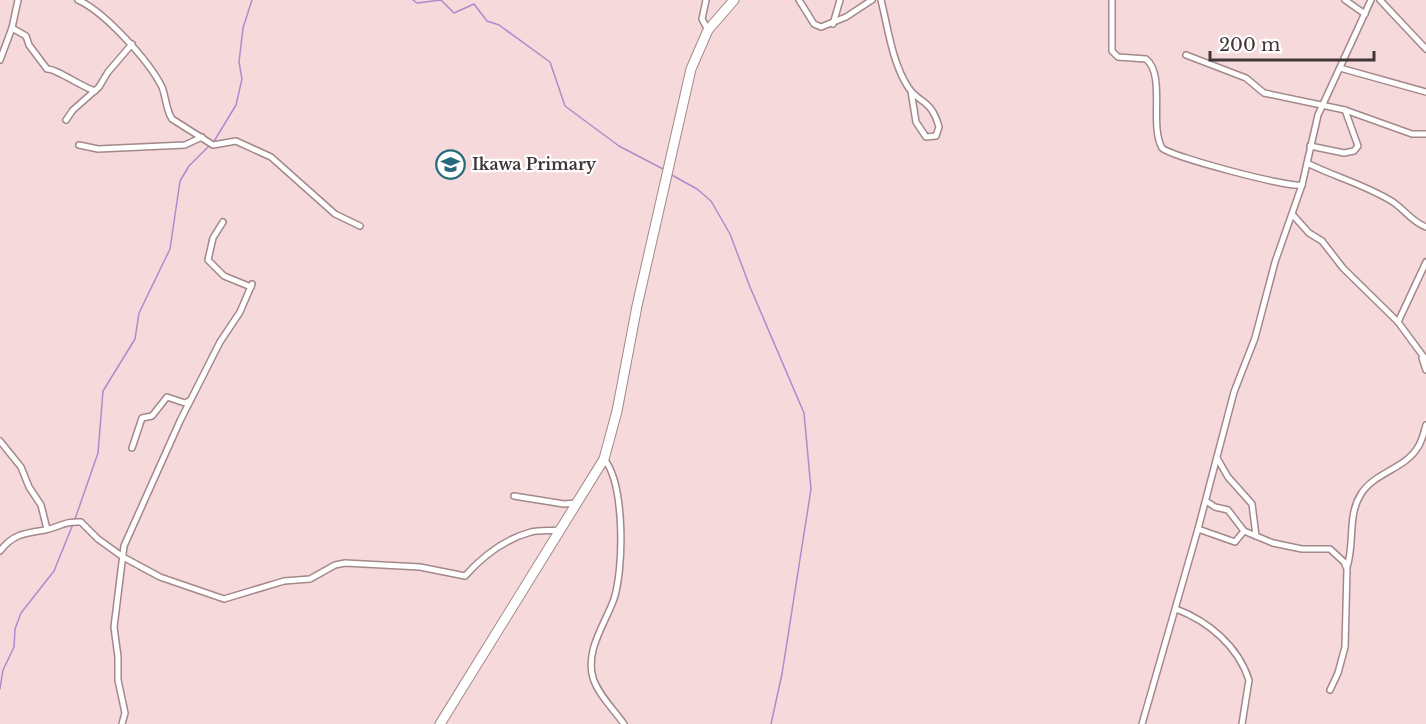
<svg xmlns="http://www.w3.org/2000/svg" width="1426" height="724" font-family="'Libre Baskerville',serif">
  <rect width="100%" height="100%" fill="#f6d9db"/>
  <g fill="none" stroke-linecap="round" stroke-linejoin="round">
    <g stroke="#b289cc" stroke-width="1.5">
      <path d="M413,0L417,3L441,0L454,13L474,4L487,21L499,25L550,62L565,106L619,146L663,169"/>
      <path d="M213,143L236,105L242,79L239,62L243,28L252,0"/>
      <path d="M670,174L697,189L711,201L730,234L750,287L804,413L811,489L782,674L771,724"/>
      <path d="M75,519L98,453L103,391L135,339L139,313L170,249L180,181L189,166L209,146"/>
      <path d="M0,689L3,670L14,647L15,629L21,613L54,571L73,524"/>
    </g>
    <defs>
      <g id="street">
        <path d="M78,0C105,12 149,61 162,87C166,97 166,110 172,119L213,145L236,141L271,157L335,214L360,226"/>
        <path d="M706,0L702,19L708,30"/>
        <path d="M799,0L814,24L821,27L846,17L872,0"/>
        <path d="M881,0C888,28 892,62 908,87C919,104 931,98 939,127L936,136L926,137L916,122L911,91"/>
        <path d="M1112,0V51L1118,57L1146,59C1166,75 1149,125 1162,148C1172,157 1289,188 1302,185"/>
        <path d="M1345,0L1365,14"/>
        <path d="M1380,0L1426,49"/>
        <path d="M833,24L840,0"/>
        <path d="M12,28L26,36L29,45L47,69C55,68 82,87 95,91"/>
        <path d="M1186,55L1246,78L1264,93L1345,110L1412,134H1426"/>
        <path d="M0,60L12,28L18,0"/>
        <path d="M1340,68L1426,92"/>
        <path d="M66,120L73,110L99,87L108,72L132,44"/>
        <path d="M79,145L98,149L185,145L202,137"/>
        <path d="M1310,146L1344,153L1354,151L1358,146L1345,110"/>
        <path d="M1307,163C1335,177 1366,185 1393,202C1405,210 1412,222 1426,227"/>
        <path d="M1292,214L1309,233L1322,241L1343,268L1398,322L1426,360"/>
        <path d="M223,222L213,238L208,260L224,276L251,287"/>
        <path d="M1398,322L1426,262"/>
        <path d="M1422,358L1426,370"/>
        <path d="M0,441L21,467L29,487L41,505L47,529"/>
        <path d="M132,448L142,418L152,416L167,397L185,403L189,401"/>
        <path d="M1217,458L1228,477L1252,504L1256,536"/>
        <path d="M604,459C625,484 624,568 614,599C605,624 585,650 593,678C598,694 614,710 624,724"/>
        <path d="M514,496L564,504L576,503"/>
        <path d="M1206,501L1215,507L1228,510L1244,531L1273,543L1302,549H1330L1344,562L1347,569L1345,647L1338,673L1330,690"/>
        <path d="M1198,529L1235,542L1244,531"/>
        <path d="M0,551C13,534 25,533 45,530C60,527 64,521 81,522L98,539L123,557L160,577L224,599L284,581L310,579L335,565L345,563L420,567L465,576C482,557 505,539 531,532C540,530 550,531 559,530"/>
        <path d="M1347,567C1355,543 1347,516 1361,494C1375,472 1405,469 1418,447C1422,441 1424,432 1426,425"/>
        <path d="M1176,609C1208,621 1238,646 1249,680L1242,724"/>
        <path d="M122,724L125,713L118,680V657L114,627L124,546L180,421L220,342L240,312L252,284"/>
        <path d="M1142,724L1198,529L1234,392L1255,338L1275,262L1302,185L1318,115L1371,0"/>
      </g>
      <path id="primary" d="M440,724L604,459L617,411L637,306L691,69L708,30L734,0"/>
    </defs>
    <use href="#street" stroke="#a3888a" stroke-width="8"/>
    <use href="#primary" stroke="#a3888a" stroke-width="11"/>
    <use href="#street" stroke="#fff" stroke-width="5"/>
    <use href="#primary" stroke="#fff" stroke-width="9"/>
  </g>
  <defs>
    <symbol id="school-ring" viewBox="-11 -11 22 22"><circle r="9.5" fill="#fff" stroke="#286a7d" stroke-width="1.5"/><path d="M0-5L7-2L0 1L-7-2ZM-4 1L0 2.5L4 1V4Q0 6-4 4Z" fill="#286a7d"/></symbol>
  </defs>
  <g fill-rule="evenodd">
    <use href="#school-ring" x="434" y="148" width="33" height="33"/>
  </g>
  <g text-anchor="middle" stroke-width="4.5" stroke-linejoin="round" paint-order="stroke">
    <g font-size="16" font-weight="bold" fill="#423738" stroke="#fff" text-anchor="start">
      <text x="472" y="170">Ikawa Primary</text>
    </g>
  </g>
  <path d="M1210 51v9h164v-9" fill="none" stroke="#423738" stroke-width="3"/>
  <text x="1219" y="51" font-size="18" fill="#423738" stroke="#ffffff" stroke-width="4.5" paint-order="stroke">200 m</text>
</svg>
